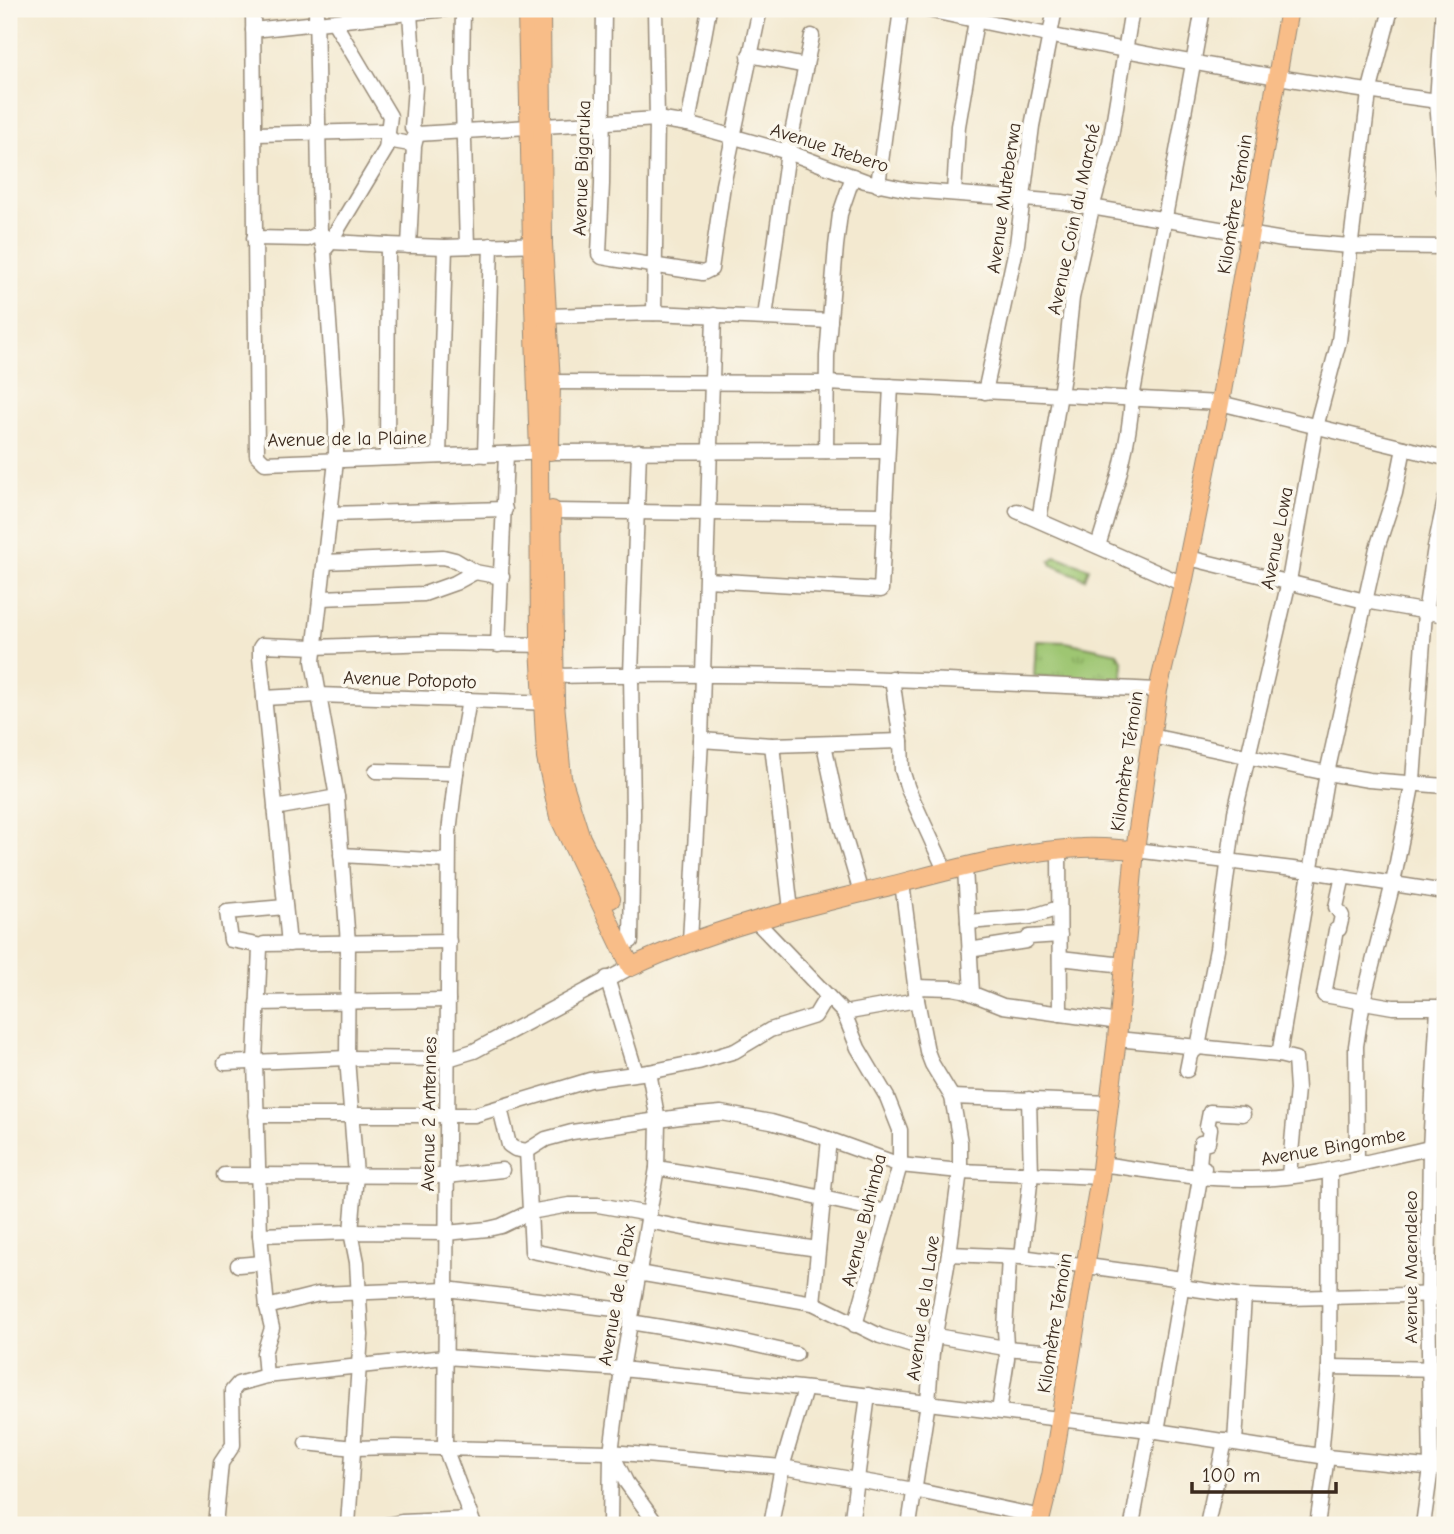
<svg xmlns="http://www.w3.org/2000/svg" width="1454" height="1534" font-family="'Comic Neue',sans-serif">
  <defs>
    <pattern id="grass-tufts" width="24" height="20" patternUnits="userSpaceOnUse" patternTransform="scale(1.75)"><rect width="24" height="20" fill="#9ec672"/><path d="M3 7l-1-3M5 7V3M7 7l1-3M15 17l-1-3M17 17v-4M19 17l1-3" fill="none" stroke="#82a15d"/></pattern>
  </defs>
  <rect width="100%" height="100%" fill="#fbf7ec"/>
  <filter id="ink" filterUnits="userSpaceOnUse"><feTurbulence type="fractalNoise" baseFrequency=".0143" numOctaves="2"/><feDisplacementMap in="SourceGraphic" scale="14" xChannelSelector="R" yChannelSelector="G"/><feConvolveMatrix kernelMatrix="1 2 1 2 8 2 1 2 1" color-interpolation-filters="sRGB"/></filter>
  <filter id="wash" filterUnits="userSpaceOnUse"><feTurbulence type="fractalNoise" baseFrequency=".00686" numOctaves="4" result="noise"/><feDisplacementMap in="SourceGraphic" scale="28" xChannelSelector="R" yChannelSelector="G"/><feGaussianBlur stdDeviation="1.57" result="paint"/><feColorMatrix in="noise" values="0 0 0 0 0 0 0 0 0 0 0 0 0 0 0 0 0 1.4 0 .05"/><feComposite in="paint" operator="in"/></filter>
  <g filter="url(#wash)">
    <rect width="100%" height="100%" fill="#f3e9d0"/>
    <g fill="url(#grass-tufts)" stroke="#6c7848" stroke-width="2">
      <path d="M1056,556L1089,568L1085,579L1052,565L1050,561Z"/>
      <path d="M1036,641L1066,642L1117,653L1123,662L1122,682L1034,676Z"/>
    </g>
  </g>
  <g filter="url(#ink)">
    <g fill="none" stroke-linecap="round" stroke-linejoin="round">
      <defs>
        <g id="minor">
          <path d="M253,9L257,455L265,463L550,452L887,451"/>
          <path d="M316,9L320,233L324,251L336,421V461L313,661L337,797L348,943L347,1058L356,1175L351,1232L357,1262L361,1335L348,1525"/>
          <path d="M463,9L462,72L467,246"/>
          <path d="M604,9L602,184L599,254L602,257L613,259L703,273L711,269L723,185L760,9"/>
          <path d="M923,9C1095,46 1270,79 1445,102"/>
          <path d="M1443,13L1437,101L1444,191"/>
          <path d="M253,30L446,9"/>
          <path d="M749,55L806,66"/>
          <path d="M688,124L709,9"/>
          <path d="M256,134L383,131L393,141L410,144L417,134L657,119L688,124L788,152L865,181L909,190L1062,202L1289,241L1350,246L1445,247"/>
          <path d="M878,185L901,9"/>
          <path d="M954,193L958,126L978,9"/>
          <path d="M254,238L308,239L320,233L332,242L388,245L445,247L543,244"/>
          <path d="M409,246L414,146L417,134L412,128L415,87L410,13"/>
          <path d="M327,247L386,149L390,116L334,22"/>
          <path d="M654,313L657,119L655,9"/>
          <path d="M549,316L654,313L830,321"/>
          <path d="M765,317L788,152L812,36"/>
          <path d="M540,382L827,383L1220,403L1445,458"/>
          <path d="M985,392L1017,244L1032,126L1055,9"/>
          <path d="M826,451L827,356L836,246L840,214L853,176"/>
          <path d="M485,455L491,245"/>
          <path d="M439,456L445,247"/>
          <path d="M387,457L388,245"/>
          <path d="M552,511L885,515"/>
          <path d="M1017,511L1183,584"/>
          <path d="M330,514L505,509"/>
          <path d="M1039,520L1065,364L1072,298L1092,208L1110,143L1132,9"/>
          <path d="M1098,546C1113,497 1129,450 1132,398L1203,9"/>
          <path d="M1189,558L1365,601L1445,615"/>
          <path d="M325,562L443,557L455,560L475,572L502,577"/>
          <path d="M707,580L881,590L891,386"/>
          <path d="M321,598L424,594L455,583L475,572"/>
          <path d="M498,645L506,454"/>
          <path d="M554,676C755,671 956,681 1158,690"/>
          <path d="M892,678L901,741L902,770L908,789L946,872"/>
          <path d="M264,698L318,695L553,703"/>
          <path d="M469,700L456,773L449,832L445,1448L474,1525"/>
          <path d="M1151,736L1327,773L1369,780L1445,786"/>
          <path d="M701,740L772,745L901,741"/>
          <path d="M824,744L841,825L861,893"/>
          <path d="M772,745L791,910"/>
          <path d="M376,771L456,773"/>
          <path d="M275,808L337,797"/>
          <path d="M1059,850L1060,1014"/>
          <path d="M1135,850L1310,871L1445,892"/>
          <path d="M341,855L448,861"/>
          <path d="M965,868L972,993"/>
          <path d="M1343,876L1336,907L1342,916L1339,929L1336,930L1324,995L1393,1007H1445"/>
          <path d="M902,883L917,1000L927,1051L932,1064L952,1097L960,1142V1171L949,1254L932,1352L928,1402L909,1525"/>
          <path d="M755,920L844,1013L858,1048L887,1097L900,1130V1165L855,1325"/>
          <path d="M968,922L1030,917L1059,908"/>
          <path d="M631,941L633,813L631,674L639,451"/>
          <path d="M690,941L701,740L714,315"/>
          <path d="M289,944L260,657V648L262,645L314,647L434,643L550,645"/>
          <path d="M262,946L231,940L227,912L285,907"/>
          <path d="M969,950L1026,941L1029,937L1060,935"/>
          <path d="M1060,958L1124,965"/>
          <path d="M607,978L636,1073"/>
          <path d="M915,987L952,988L963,990L1003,1006L1119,1022"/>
          <path d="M257,1003L448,1000"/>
          <path d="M844,1013L917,1000"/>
          <path d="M1117,1039L1279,1055L1327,773L1377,548L1395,493L1404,448"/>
          <path d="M1279,1055L1295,1059L1297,1089L1289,1175"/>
          <path d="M225,1063L347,1058L448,1059L474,1051L631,967"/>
          <path d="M1187,1070L1190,1055L1198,1047L1217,949L1235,812L1289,581L1316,427L1339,341L1369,93L1391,9"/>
          <path d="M952,1097L1110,1103"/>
          <path d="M500,1108L509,1145L515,1149L527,1151L546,1139L572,1132L687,1116L721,1113L771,1122L817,1135L900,1165L960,1171L1100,1177"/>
          <path d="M256,1115H474L590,1080L649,1072L698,1062L735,1051L770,1030L815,1016L827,996"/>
          <path d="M527,1151L532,1251L638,1273L813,1303L880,1336L932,1352"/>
          <path d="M1357,1163L1356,1046L1363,1001L1393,883L1413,781L1425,613L1435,547L1445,500"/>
          <path d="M1102,1164C1151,1171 1201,1180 1251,1179C1311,1179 1371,1160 1430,1148L1445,1147"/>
          <path d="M657,1168L772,1187L887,1212"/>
          <path d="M224,1175L446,1176L502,1170"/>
          <path d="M648,1221L718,1235L818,1249"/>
          <path d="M260,1235L351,1232L446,1233L488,1229L501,1226L530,1212L569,1205H598L649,1214"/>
          <path d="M949,1254L1022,1257L1182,1279"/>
          <path d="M1022,1257L1031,1174L1029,1099"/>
          <path d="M238,1265L262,1263"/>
          <path d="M1181,1287L1244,1296L1289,1298L1445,1294"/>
          <path d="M813,1303L829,1139"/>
          <path d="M267,1307L319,1294L446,1289L632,1311"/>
          <path d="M630,1322L722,1337L796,1354"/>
          <path d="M936,1336L1005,1348L1069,1353"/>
          <path d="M1329,1367L1445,1369"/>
          <path d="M266,1376L264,1353L272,1328L267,1307L260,1235L255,1061L260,948L264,944L449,941"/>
          <path d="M999,1411L1007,1359L1005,1330L1009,1257"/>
          <path d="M1157,1431L1200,1178L1204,1168L1199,1166L1201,1143L1208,1142L1210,1129L1207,1127L1210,1112L1243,1114"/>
          <path d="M1235,1442L1244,1296"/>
          <path d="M306,1443L354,1448L395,1447L611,1452L782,1467L914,1490L1041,1517"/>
          <path d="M613,1456L626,1482L657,1525"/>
          <path d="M1321,1456L1329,1367L1330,1170"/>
          <path d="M215,1525L221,1463L233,1445L232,1391L238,1384L266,1376L445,1357L622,1369L838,1392L1157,1431L1327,1457L1445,1469"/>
          <path d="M386,1525L402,1522L471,1519"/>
          <path d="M610,1525L611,1452L622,1369L657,1168L658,1121L649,1072"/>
          <path d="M771,1525L782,1467L805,1389"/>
          <path d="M851,1525L868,1395"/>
          <path d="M1132,1525L1149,1430"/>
          <path d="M1207,1525L1225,1441"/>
          <path d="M1317,1525L1327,1457"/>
          <path d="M1423,1525L1431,1468L1428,1294L1430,1148L1438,1008"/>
        </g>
        <g id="major">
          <path d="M527,9L532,244L539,453L540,645L546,758L559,817L631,967C709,930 791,910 874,890C939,874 1015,850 1082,848C1099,847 1117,849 1135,850"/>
          <path d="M541,9L543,244L551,382L550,451"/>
          <path d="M552,510L555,703L562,778L581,838L611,899"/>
          <path d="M1039,1525L1051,1476L1100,1177L1117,1039L1135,850L1158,690L1183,584L1220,403L1289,9"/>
        </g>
      </defs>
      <use href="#minor" stroke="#978a77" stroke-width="17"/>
      <use href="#major" stroke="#978a77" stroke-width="20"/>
      <use href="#minor" stroke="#fff" stroke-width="14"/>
      <use href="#major" stroke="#f8bd88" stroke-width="18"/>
    </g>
  </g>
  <g text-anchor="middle" stroke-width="7" stroke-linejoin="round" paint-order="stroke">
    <g font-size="19" fill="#3b2a1e" stroke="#fbf7ec">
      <text transform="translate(830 147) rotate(18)" y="7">Avenue Itebero</text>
      <text transform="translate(581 168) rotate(-88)" y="7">Avenue Bigaruka</text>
      <text transform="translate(1003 198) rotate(-82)" y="7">Avenue Muteberwa</text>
      <text transform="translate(1234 204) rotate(-81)" y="7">Kilomètre Témoin</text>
      <text transform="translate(1073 219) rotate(-78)" y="7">Avenue Coin du Marché</text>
      <text transform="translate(347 438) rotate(-1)" y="7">Avenue de la Plaine</text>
      <text transform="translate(1276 538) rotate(-79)" y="7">Avenue Lowa</text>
      <text transform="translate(410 679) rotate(2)" y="7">Avenue Potopoto</text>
      <text transform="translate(1126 761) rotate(-82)" y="7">Kilomètre Témoin</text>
      <text transform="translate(428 1114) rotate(-89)" y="7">Avenue 2 Antennes</text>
      <text transform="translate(1333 1146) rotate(-10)" y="7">Avenue Bingombe</text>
      <text transform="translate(863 1220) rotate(-76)" y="7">Avenue Buhimba</text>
      <text transform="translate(1410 1267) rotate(-90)" y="7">Avenue Maendeleo</text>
      <text transform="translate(616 1295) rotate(-80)" y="7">Avenue de la Paix</text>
      <text transform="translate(922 1308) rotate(-82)" y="7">Avenue de la Lave</text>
      <text transform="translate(1054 1323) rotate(-81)" y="7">Kilomètre Témoin</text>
    </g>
  </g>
  <rect width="1454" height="1534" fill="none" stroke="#fbf7ec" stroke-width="35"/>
  <path d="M1192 1482v10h144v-10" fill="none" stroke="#3b2a1e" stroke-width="3.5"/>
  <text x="1202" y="1482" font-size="21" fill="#3b2a1e" stroke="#fbf7ec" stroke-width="5" paint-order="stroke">100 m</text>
</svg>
